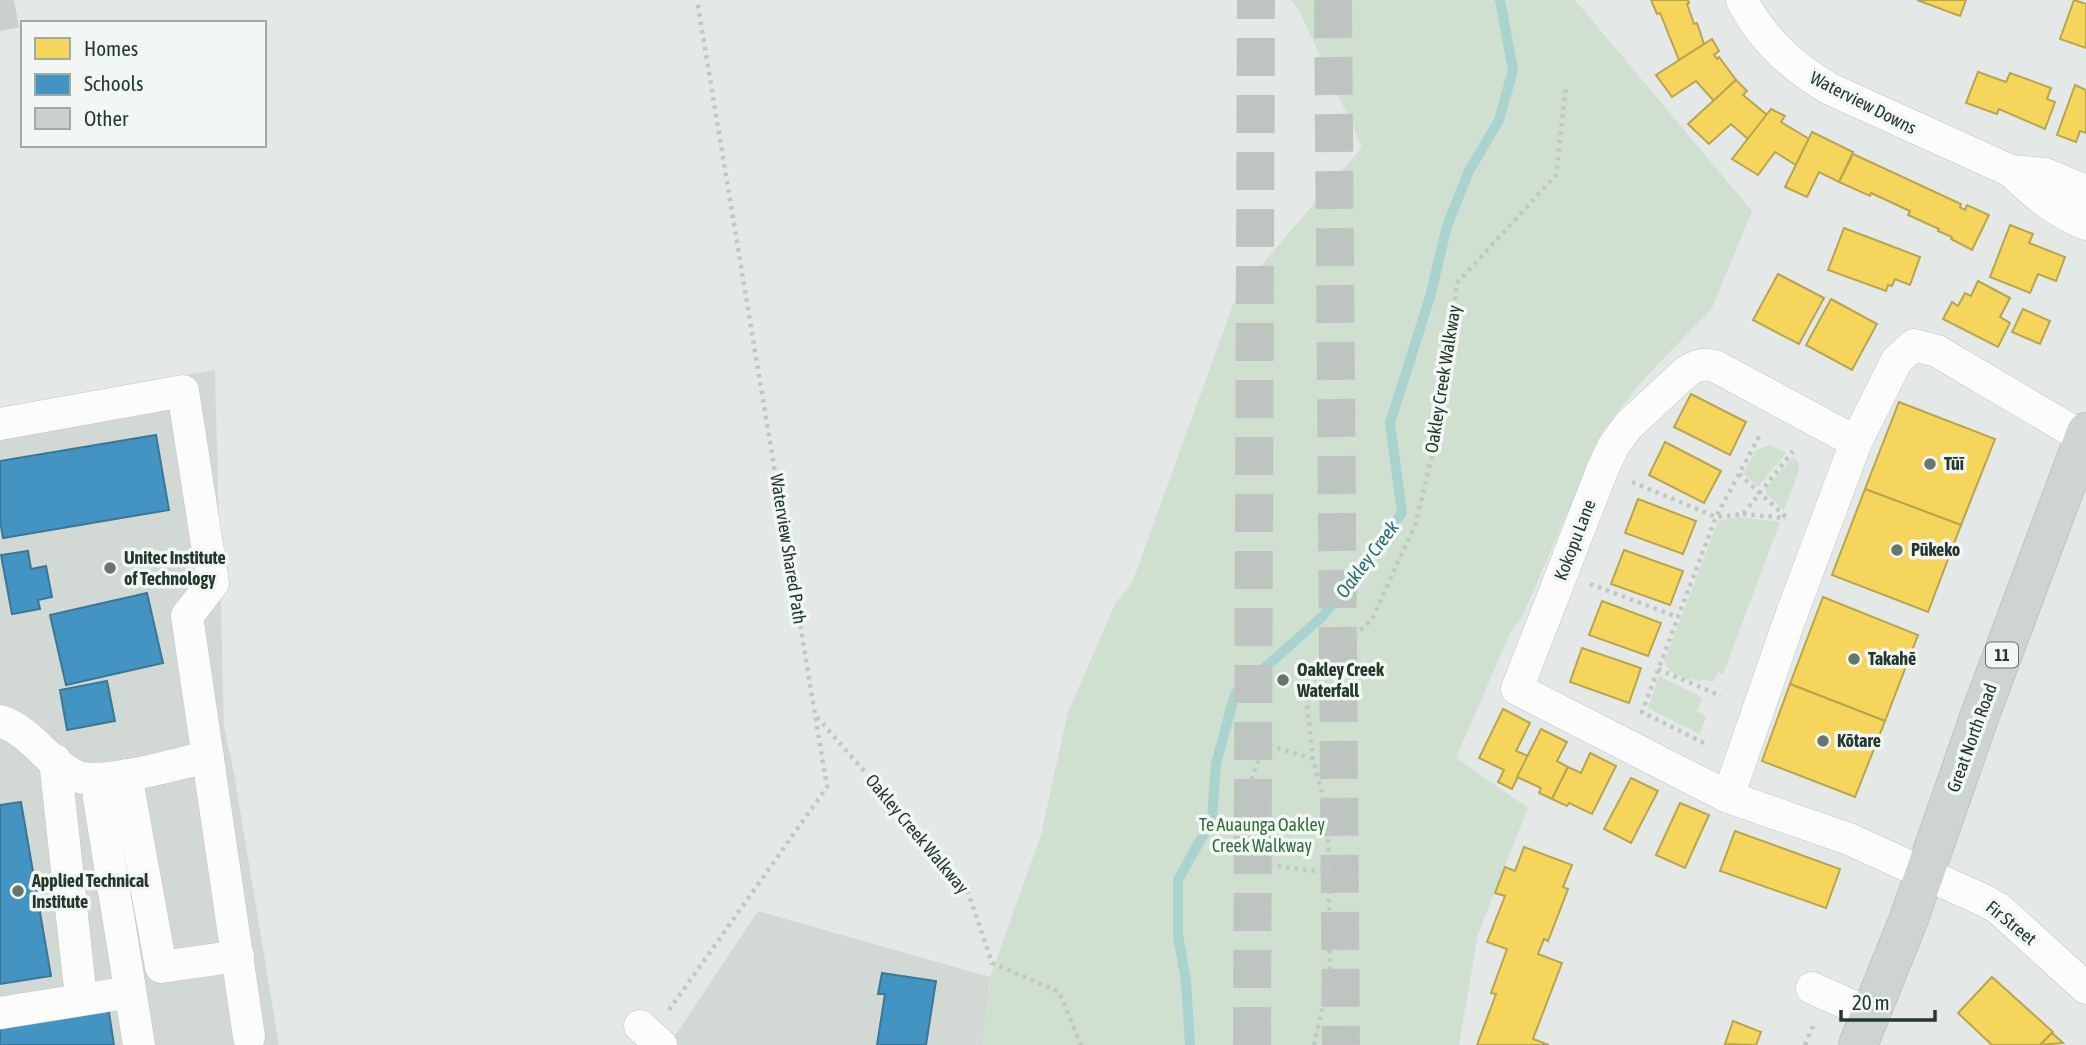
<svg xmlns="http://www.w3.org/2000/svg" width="2086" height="1045" font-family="'Asap Condensed',sans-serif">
  <rect width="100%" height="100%" fill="#e4e8e6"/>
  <g fill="#d2d9d5">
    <path d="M215,370L224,727L234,773L279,1045H0V408Z"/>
    <path d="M758,911L990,977L983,1045H669Z"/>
  </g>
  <g fill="#cfe0d0">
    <path d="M1291,0H1575L1752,211L1712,308L1642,381L1603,431L1522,617L1511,631L1456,758L1528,808L1478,934L1459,1045H983L990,977L1041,835L1068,712L1116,602L1132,583L1237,294L1362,147L1299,10Z"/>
    <path d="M1770,445L1786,453L1758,487L1743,473L1756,450Z"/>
    <path d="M1793,457L1798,461L1799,471L1784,510L1766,494L1765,489Z"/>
    <path d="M1739,517L1780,522L1723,674L1718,672L1713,682L1701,679L1700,682L1692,678L1690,681L1670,671L1664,662L1718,522L1725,519Z"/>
    <path d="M1659,676L1703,698L1697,711L1706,717L1699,734L1648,708Z"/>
  </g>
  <g fill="#f6d55c" stroke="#b7a64e" stroke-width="2">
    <path d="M1651,0H1688L1689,3L1687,4L1694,24L1697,23L1704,44L1679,60L1660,13L1657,14Z"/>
    <path d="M1917,0H1966L1960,16Z"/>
    <path d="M2074,0L2086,4V48L2060,39Z"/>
    <path d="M1712,39L1719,51L1714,55L1717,59L1719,57L1736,80L1714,101L1696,81L1672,97L1656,75Z"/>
    <path d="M1978,72L2006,82L2010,73L2051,88L2047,99L2055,102L2045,129L1999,109L1997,114L1966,103Z"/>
    <path d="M1736,80L1747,91L1743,95L1767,115L1748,139L1731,124L1709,144L1688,124Z"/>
    <path d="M2075,85L2086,90V133L2080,131L2076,142L2057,135Z"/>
    <path d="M1771,109L1785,116L1781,122L1809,139L1796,165L1775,152L1758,175L1732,159Z"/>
    <path d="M1812,132L1853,152L1839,182L1819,172L1807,197L1785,187Z"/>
    <path d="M1853,154L1961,204L1960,207L1965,210L1967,205L1989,215L1972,250L1951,239L1952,237L1938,231L1939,229L1908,215L1910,211L1871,193L1870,196L1839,182Z"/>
    <path d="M2010,225L2033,234L2029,243L2065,257L2056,281L2038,274L2030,293L1990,277Z"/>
    <path d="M1844,228L1920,257L1910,285L1895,279L1892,286L1888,285L1886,291L1828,270Z"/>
    <path d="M1778,274L1824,298L1799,344L1753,320Z"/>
    <path d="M1978,281L2010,298L2000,317L2010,323L1998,347L1943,319L1952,302L1958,306L1965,293L1971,296Z"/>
    <path d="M1831,299L1877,324L1852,370L1806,345Z"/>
    <path d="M2023,309L2050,321L2040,344L2012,332Z"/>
    <path d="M1691,394L1746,422L1730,455L1674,427Z"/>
    <path d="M1899,402L1995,439L1961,525L1865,489Z"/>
    <path d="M1665,442L1721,471L1704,503L1649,475Z"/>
    <path d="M1865,489L1961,525L1928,612L1832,575Z"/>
    <path d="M1638,499L1696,521L1683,554L1625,533Z"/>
    <path d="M1624,550L1683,571L1670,605L1611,584Z"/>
    <path d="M1823,597L1918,635L1885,721L1790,684Z"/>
    <path d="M1602,601L1661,623L1648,656L1589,635Z"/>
    <path d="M1582,648L1641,668L1629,703L1570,682Z"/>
    <path d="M1790,684L1885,721L1855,797L1762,761Z"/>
    <path d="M1503,709L1530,723L1516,751L1528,756L1512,789L1498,782L1504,770L1479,758Z"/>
    <path d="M1541,729L1567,742L1557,761L1568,767L1552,799L1539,793L1541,788L1517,777Z"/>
    <path d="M1590,753L1616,766L1592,814L1569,803L1567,806L1552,799L1568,767L1581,773Z"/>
    <path d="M1631,778L1658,791L1631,843L1604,829Z"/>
    <path d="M1680,803L1709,815L1685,868L1656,855Z"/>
    <path d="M1735,831L1840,869L1826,908L1720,871Z"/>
    <path d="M1524,847L1572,865L1563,887L1568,889L1548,941L1544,939L1538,954L1562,963L1533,1039L1549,1045H1477L1496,994L1491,993L1507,949L1487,942L1505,896L1495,893L1505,867L1515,871Z"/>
    <path d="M1992,977L2053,1032L2040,1045H1992L1958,1013Z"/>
    <path d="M1733,1021L1761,1032L1756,1045L1725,1044Z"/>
    <path d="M2052,1033L2063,1043L2040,1045Z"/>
  </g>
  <g fill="#4393c3" stroke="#3a7896" stroke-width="2">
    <path d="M156,435L169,510L3,538L0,520V461Z"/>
    <path d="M28,551L31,569L46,566L52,597L38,600L40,609L12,614L1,555Z"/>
    <path d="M147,593L163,663L66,685L50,615Z"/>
    <path d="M107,681L115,721L67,730L60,690Z"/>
    <path d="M21,802L51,976L0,984V805Z"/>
    <path d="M882,973L936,981L926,1045H877L885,994H878Z"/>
    <path d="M108,1006L114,1045H0V1022Z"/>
  </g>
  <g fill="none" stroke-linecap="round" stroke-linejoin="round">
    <path stroke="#aad2ce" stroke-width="10" d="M1190,1045L1186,981L1178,935V880L1212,819L1216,764L1235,694L1322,617L1402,513L1390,423L1430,297L1447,226L1469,171L1499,120L1513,70L1500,0"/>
  </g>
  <path fill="#cbd0cd" stroke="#cdd1ce" stroke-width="2" d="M0,0H13L18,27L0,30Z"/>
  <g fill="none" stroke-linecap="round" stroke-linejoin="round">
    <g stroke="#bec5c1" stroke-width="38" stroke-dasharray="38 19" stroke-linecap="butt">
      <path d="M1333,0L1341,1045"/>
      <path d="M1252,1045L1256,0"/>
    </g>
    <defs>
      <g id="minor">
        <path d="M1742,0C1761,38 1794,68 1830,89L2011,171L2045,174L2086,191"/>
        <path d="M2011,171C2033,193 2057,213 2086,224"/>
        <path d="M0,424L183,391L213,583L187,616L249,1037"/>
        <path d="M1856,442L1715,366C1703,363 1697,365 1686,372L1629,425L1614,445L1603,468L1517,689L1728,797L1849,839L1983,900L1998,908L2086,988"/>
        <path d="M0,721C32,732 46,761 74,775C99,788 178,763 208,757"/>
        <path d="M55,760L79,980"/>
        <path d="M126,775L161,967L238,956"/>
        <path d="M101,780L99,798L139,1045"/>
        <path d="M1728,797L1788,624L1856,442L1897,360L1914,345L1937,351L2084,438"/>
        <path d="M1812,988L1870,1014"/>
        <path d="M0,1013L130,992"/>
        <path d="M640,1026L661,1045"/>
      </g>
      <path id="major" d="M1858,1045L1908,921L1980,715L2086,432"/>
    </defs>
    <use href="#minor" stroke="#c1c5c3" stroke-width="33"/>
    <use href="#major" stroke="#bdc4c1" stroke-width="40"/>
    <g stroke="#c1c8c4" stroke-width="4.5" stroke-dasharray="3.5 5" stroke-linecap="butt">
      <path d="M1739,474L1787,518"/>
      <path d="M1632,482L1716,517L1743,514L1793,451"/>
      <path d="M1743,514L1786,518"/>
      <path d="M1590,584L1678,617"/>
      <path d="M1658,669L1721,696"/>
      <path d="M817,717L967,889L992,963L1059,992L1081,1045"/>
      <path d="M1704,743L1642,712L1716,517L1761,433"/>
      <path d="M1313,759L1265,744L1239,810L1248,862L1329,873"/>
      <path d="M669,1010L827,787L697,0"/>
      <path d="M1314,1045L1330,974L1328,815L1313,759L1305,685L1372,619L1415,525L1438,432L1457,283L1556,175L1566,85"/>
      <path d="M1805,1045L1814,1024"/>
    </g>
    <use href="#minor" stroke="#fbfcfb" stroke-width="32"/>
    <use href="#major" stroke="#ced4d1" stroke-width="38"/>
  </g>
  <g fill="#67766e" stroke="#f2f7f3" stroke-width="2.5">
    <circle cx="1930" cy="464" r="7"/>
    <circle cx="1897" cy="550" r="7"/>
    <circle cx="110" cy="568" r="7"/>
    <circle cx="1854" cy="659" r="7"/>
    <circle cx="1283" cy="680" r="7"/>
    <circle cx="1823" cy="741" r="7"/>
    <circle cx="18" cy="891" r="7"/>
  </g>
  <g text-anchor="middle" stroke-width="7" stroke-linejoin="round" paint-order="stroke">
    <rect fill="#f2f7f3" stroke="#627269" stroke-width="2" x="1986" y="642.5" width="32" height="25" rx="5"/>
    <g font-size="16" font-weight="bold" fill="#24392e">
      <text x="2002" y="661">11</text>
    </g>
    <g font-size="18" fill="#24392e" stroke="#f2f7f3">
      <text transform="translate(1863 103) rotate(27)" y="6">Waterview Downs</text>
      <text transform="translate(1443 379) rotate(-81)" y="6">Oakley Creek Walkway</text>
      <text transform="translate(1575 540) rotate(-69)" y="6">Kokopu Lane</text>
      <text transform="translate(788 549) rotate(81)" y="6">Waterview Shared Path</text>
      <text transform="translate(1972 738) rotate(-70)" y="6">Great North Road</text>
      <text transform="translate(917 834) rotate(50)" y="6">Oakley Creek Walkway</text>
      <text transform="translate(2011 923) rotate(39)" y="6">Fir Street</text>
    </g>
    <g font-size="18" font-weight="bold" fill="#24392e" stroke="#f2f7f3" text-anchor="start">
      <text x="1944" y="470">Tūī</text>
      <text x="1911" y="556">Pūkeko</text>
      <text x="124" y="564">Unitec Institute<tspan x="124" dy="21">of Technology</tspan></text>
      <text x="1868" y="665">Takahē</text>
      <text x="1297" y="676">Oakley Creek<tspan x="1297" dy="21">Waterfall</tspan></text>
      <text x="1837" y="747">Kōtare</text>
      <text x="32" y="887">Applied Technical<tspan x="32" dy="21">Institute</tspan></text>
    </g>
    <g font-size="18" fill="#346b3b" stroke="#f2f7f3">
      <text x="1262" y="831">Te Auaunga Oakley<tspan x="1262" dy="21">Creek Walkway</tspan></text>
    </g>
    <g font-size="19" font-style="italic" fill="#266d68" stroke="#f2f7f3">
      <text transform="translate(1367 559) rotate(-53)" y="7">Oakley Creek</text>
    </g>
  </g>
  <rect x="21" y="21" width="245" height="126" fill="#f2f7f3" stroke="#a0aba4" stroke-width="2"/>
  <rect x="35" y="38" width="35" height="21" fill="#f6d55c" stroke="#a0aba4" stroke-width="2"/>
  <text x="84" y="56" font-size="21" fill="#24392e">Homes</text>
  <rect x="35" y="74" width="35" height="21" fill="#4393c3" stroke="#a0aba4" stroke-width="2"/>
  <text x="84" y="91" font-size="21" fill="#24392e">Schools</text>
  <rect x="35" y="108" width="35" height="21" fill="#cbd0cd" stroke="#a0aba4" stroke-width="2"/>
  <text x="84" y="126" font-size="21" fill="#24392e">Other</text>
  <path d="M1841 1010v10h94v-10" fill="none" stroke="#24392e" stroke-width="3.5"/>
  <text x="1852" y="1010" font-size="21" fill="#24392e" stroke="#f2f7f3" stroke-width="5" paint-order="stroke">20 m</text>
</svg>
